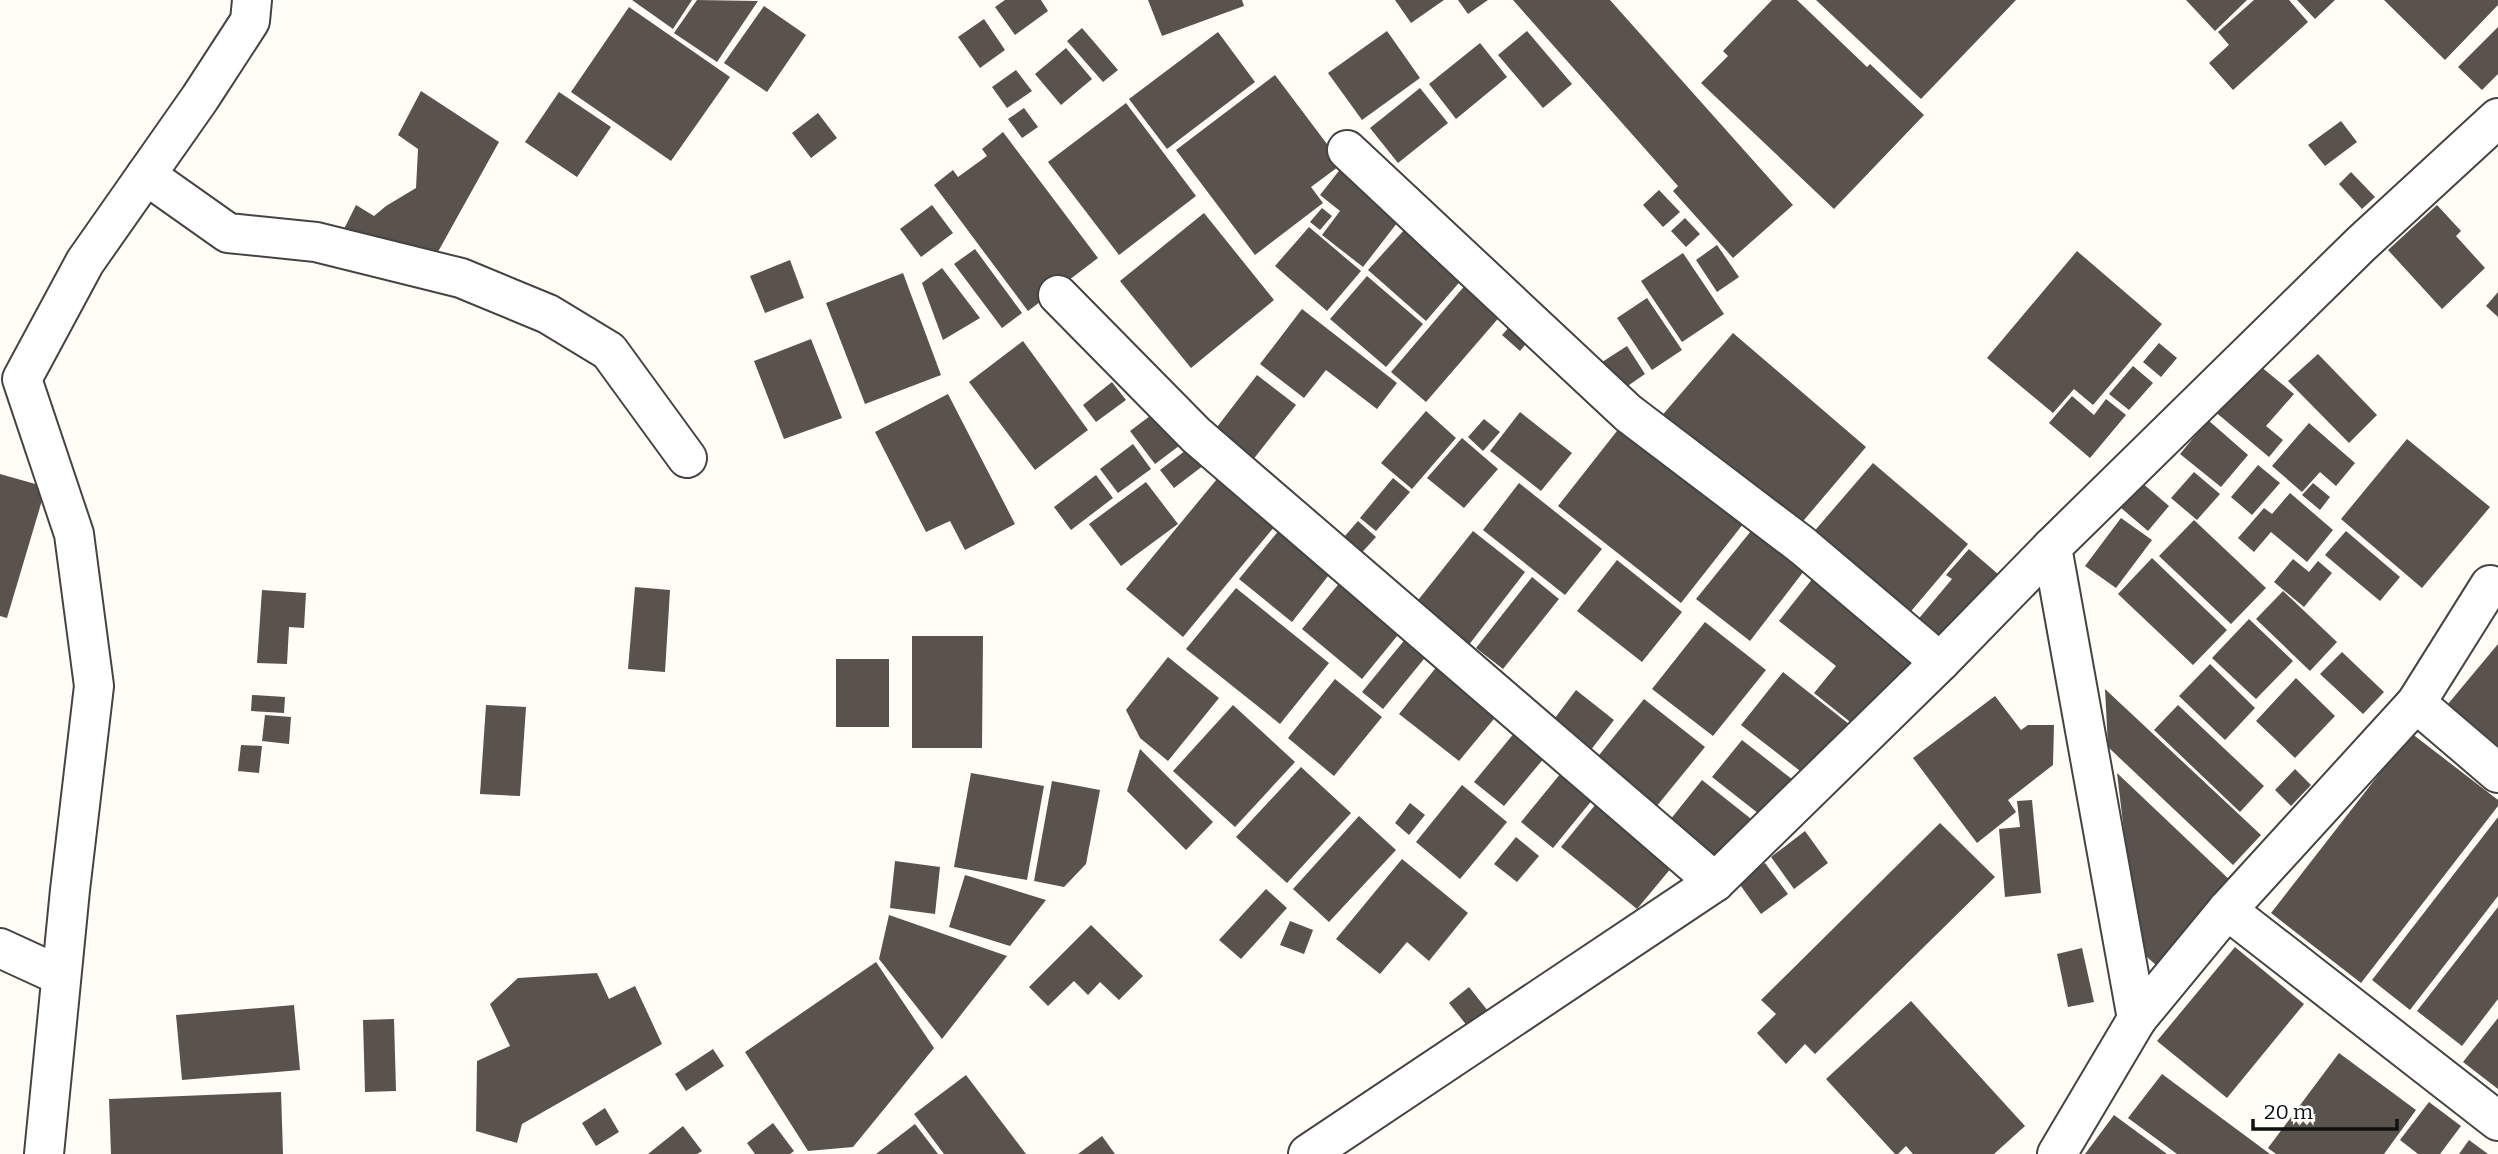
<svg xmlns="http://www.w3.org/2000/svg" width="2498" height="1154" font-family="Bitter,serif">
  <rect width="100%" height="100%" fill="#fffdf5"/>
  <g fill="#5a524d">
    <path d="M632,0H692L673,29Z"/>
    <path d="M697,0L758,1L717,62L674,33Z"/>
    <path d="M1005,0H1041L1048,11L1015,35L995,7Z"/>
    <path d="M1148,0H1242L1244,6L1162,36Z"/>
    <path d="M1395,0H1444L1411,23Z"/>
    <path d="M1458,0H1488L1468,14Z"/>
    <path d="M1513,0H1610L1793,205L1733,258L1673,191L1678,186Z"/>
    <path d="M1772,0H1797L1867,67L1870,64L1924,115L1834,209L1701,83L1728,56L1723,51Z"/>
    <path d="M1816,0H2016L1921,99Z"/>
    <path d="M2186,0H2247L2215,31Z"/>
    <path d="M2254,0H2289L2308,22L2233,90L2209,63L2229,45L2218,32Z"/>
    <path d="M2297,0H2335L2315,19Z"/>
    <path d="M2384,0H2498V5L2445,60Z"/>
    <path d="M764,6L806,35L767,92L724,63Z"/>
    <path d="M629,7L730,77L671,161L571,92Z"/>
    <path d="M984,19L1005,50L980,68L958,37Z"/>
    <path d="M2498,27V74L2482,90L2458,67Z"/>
    <path d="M1082,28L1118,70L1103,82L1067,41Z"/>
    <path d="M1387,31L1420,78L1362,120L1328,73Z"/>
    <path d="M1527,31L1572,84L1543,108L1498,55Z"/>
    <path d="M1218,32L1255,82L1167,149L1129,99Z"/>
    <path d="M1480,43L1507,77L1456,119L1429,84Z"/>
    <path d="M1066,48L1092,79L1061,105L1035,74Z"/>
    <path d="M1016,70L1032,91L1007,108L992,87Z"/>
    <path d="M1275,75L1342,164L1311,187L1323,203L1255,255L1176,150Z"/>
    <path d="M1420,88L1448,123L1398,163L1370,128Z"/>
    <path d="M421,91L499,142L434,259L339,239L356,205L374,216L386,206L416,188L418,149L398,135Z"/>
    <path d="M559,92L611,127L577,177L525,142Z"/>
    <path d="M1126,103L1196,196L1119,255L1048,162Z"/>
    <path d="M1024,108L1038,127L1022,138L1008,119Z"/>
    <path d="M818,113L837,138L811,158L792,133Z"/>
    <path d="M2341,121L2357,142L2325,166L2308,145Z"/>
    <path d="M1003,132L1098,258L1028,311L934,185L953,170L958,177L987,156L982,149Z"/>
    <path d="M1342,167L1404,214L1363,267L1322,235L1340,211L1320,195Z"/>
    <path d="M2351,172L2375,197L2362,209L2339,184Z"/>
    <path d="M1659,190L1680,212L1663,227L1643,205Z"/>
    <path d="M932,205L953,233L921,257L900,229Z"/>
    <path d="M2437,205L2461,231L2456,236L2485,268L2442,309L2388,250Z"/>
    <path d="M1322,208L1332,216L1320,230L1310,222Z"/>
    <path d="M1204,213L1274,300L1191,368L1120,281Z"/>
    <path d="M1685,218L1700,234L1686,247L1671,231Z"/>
    <path d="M1309,227L1361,271L1327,311L1275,266Z"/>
    <path d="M1405,229L1463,278L1426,321L1368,270Z"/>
    <path d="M1717,245L1739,277L1717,292L1696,260Z"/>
    <path d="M975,249L1022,313L1002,328L954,264Z"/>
    <path d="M2077,251L2162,324L2093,405L2074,389L2053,413L1987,358Z"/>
    <path d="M1683,253L1724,314L1682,342L1641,281Z"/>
    <path d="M790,260L804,298L765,313L750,276Z"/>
    <path d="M942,268L980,318L943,340L922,283Z"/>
    <path d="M903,273L941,375L865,404L826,303Z"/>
    <path d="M1367,276L1423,324L1386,367L1330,319Z"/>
    <path d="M1467,283L1502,314L1426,402L1391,372Z"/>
    <path d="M2498,292V317L2486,306Z"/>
    <path d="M1647,298L1682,350L1652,370L1617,318Z"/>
    <path d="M1302,309L1397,383L1377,409L1326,370L1304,398L1260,364Z"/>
    <path d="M1512,324L1530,339L1520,351L1502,335Z"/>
    <path d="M1733,333L1866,447L1793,533L1659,419Z"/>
    <path d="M811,339L842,418L784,439L754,361Z"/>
    <path d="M1023,341L1088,430L1035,470L969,382Z"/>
    <path d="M2159,343L2177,358L2161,377L2143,362Z"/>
    <path d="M1627,346L1645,374L1616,394L1596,366Z"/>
    <path d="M2318,354L2377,415L2349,443L2288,381Z"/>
    <path d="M2254,361L2294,394L2266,426L2283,440L2269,457L2213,410Z"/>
    <path d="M2133,366L2153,383L2129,410L2109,394Z"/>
    <path d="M1257,375L1296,405L1252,461L1214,431Z"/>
    <path d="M1112,382L1126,400L1096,422L1083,405Z"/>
    <path d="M948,394L1015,524L965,550L950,521L926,532L875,432Z"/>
    <path d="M2072,396L2094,415L2106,399L2126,415L2090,458L2049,423Z"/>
    <path d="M1426,411L1456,438L1412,489L1381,463Z"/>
    <path d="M1520,412L1572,453L1541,491L1490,451Z"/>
    <path d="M1154,413L1179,446L1155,464L1130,431Z"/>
    <path d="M1484,419L1500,432L1483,451L1468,437Z"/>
    <path d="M2208,420L2248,455L2221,487L2180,454Z"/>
    <path d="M1624,422L1747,519L1681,603L1558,506Z"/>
    <path d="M2309,423L2355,463L2336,486L2320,472L2302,492L2272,466Z"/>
    <path d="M1462,438L1498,469L1464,508L1427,478Z"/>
    <path d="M2407,439L2490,507L2422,588L2341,519Z"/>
    <path d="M1133,444L1151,469L1118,493L1100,469Z"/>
    <path d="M1194,444L1208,462L1174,488L1160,470Z"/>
    <path d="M1873,463L1968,544L1901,623L1805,542Z"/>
    <path d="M2258,465L2280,483L2252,515L2231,497Z"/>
    <path d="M2194,472L2220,494L2197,520L2171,498Z"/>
    <path d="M0,474L46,487L7,618L0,616Z"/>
    <path d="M1096,475L1113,498L1071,530L1054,507Z"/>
    <path d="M1393,478L1410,492L1376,531L1360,518Z"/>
    <path d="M1217,479L1275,526L1183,637L1126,589Z"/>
    <path d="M1146,482L1178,524L1121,566L1089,524Z"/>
    <path d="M2141,482L2169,506L2148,531L2120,507Z"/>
    <path d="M1519,483L1602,549L1565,595L1483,530Z"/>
    <path d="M2313,483L2330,497L2320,510L2302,495Z"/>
    <path d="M2290,493L2333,530L2307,562L2271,532L2254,552L2238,538L2264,508L2272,514Z"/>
    <path d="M2121,518L2152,540L2116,588L2085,566Z"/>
    <path d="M2194,520L2266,588L2231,624L2159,556Z"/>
    <path d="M1358,521L1376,537L1355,560L1337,545Z"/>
    <path d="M1755,526L1807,567L1750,641L1696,599Z"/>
    <path d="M1280,529L1332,571L1292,622L1239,579Z"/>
    <path d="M1473,531L1525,572L1468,646L1415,604Z"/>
    <path d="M2346,531L2400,577L2380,601L2325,555Z"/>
    <path d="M1969,549L1998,574L1934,649L1910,629L1952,579L1946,575Z"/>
    <path d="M2152,558L2227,630L2193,665L2118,594Z"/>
    <path d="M2293,559L2309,572L2318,561L2332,573L2304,607L2274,582Z"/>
    <path d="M1617,560L1682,612L1642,662L1577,611Z"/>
    <path d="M1817,573L1920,654L1859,729L1814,693L1836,666L1779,621Z"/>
    <path d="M1532,577L1559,599L1503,669L1476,648Z"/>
    <path d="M1341,581L1402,630L1362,679L1302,629Z"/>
    <path d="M635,587L670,590L665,672L628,669Z"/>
    <path d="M1236,588L1329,663L1280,724L1186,649Z"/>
    <path d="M262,590L306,593L304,628L289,627L287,664L257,663Z"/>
    <path d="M2283,591L2337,642L2310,671L2256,619Z"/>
    <path d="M2249,619L2293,661L2256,699L2212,658Z"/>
    <path d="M1705,622L1766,670L1713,736L1652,689Z"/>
    <path d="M912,636H983L982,748H912Z"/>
    <path d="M1407,637L1428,654L1383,709L1362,692Z"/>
    <path d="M2498,644V746L2448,704Z"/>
    <path d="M2342,652L2384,692L2363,714L2320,674Z"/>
    <path d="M1168,657L1219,698L1168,761L1140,738L1126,710Z"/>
    <rect x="836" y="659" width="53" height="68"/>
    <path d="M2210,664L2255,708L2225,740L2179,696Z"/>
    <path d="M1438,665L1498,714L1459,761L1399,714Z"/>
    <path d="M1783,672L1854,728L1813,781L1741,725Z"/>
    <path d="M2296,678L2335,716L2295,758L2256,721Z"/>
    <path d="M1335,679L1382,717L1334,776L1288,738Z"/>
    <path d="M2105,689L2261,835L2233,865L2108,747Z"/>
    <path d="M1576,690L1614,720L1590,751L1552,722Z"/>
    <path d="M252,695L285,697L284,713L251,711Z"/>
    <path d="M1995,696L2021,730L2028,725H2054L2053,765L2008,800L2016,812L1977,843L1913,758Z"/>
    <path d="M1644,699L1705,747L1656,807L1596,759Z"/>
    <path d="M486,705L526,707L520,796L480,794Z"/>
    <path d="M1233,705L1295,762L1235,827L1173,771Z"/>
    <path d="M2178,705L2264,786L2240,812L2154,730Z"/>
    <path d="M265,715L291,717L289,744L262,741Z"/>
    <path d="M1515,732L1545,757L1504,806L1474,782Z"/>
    <path d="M2411,733L2498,800V806L2361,983L2271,913Z"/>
    <path d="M1742,740L1797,783L1768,821L1712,777Z"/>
    <path d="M241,745L262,746L259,773L238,771Z"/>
    <path d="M1140,749L1213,822L1186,850L1127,791Z"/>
    <path d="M1301,767L1351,813L1287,883L1236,837Z"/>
    <path d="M2295,769L2311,785L2291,806L2275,790Z"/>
    <path d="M971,773L1044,786L1027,880L954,867Z"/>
    <path d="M1561,773L1593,799L1553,848L1521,822Z"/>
    <path d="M2117,773L2234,884L2156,965L2138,949Z"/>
    <path d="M1702,780L1755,822L1720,866L1666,825Z"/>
    <path d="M1052,781L1100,790L1086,864L1064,887L1034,881Z"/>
    <path d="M1462,785L1507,822L1460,879L1416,842Z"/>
    <path d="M1600,799L1677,861L1637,909L1561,847Z"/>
    <path d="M2032,800L2041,893L2005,897L1999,829L2020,827L2017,801Z"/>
    <path d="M1410,803L1425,815L1409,835L1395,823Z"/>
    <path d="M1359,816L1396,850L1329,922L1293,889Z"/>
    <path d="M2498,817V896L2410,1010L2372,980Z"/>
    <path d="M1940,823L1995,877L1815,1054L1805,1044L1786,1064L1757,1033L1776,1014L1761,1000Z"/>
    <path d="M1805,831L1828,863L1794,889L1771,857Z"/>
    <path d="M1516,837L1539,856L1517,882L1494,864Z"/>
    <path d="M1402,859L1468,913L1429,961L1407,942L1380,974L1336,939Z"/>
    <path d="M895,861L940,867L935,914L890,908Z"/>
    <path d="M1765,863L1788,894L1761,914L1738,882Z"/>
    <path d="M965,875L1046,900L1010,946L949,927Z"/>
    <path d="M1266,889L1287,908L1241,959L1219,940Z"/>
    <path d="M2498,907V999L2462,1046L2417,1011Z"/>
    <path d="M889,915L1007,956L942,1039L879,959Z"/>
    <path d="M1290,921L1313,930L1304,954L1280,945Z"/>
    <path d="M1091,925L1143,976L1119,1000L1100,982L1088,995L1074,981L1048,1006L1029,987Z"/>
    <path d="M2235,947L2304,1004L2227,1098L2157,1041Z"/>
    <path d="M2082,948L2094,1002L2068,1007L2057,954Z"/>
    <path d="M876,962L934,1048L853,1147L808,1151L745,1052Z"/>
    <path d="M597,973L609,999L635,986L662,1044L522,1124L517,1143L476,1131L477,1061L510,1046L490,1004L518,978Z"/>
    <path d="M1469,987L1488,1011L1468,1027L1449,1003Z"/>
    <path d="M1911,1001L2025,1126L1994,1154H1913L1906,1146L1898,1154H1895L1826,1079Z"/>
    <path d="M294,1005L300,1070L182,1080L176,1015Z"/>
    <path d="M2498,1018V1089L2463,1062Z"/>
    <path d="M394,1019L396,1091L365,1092L363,1020Z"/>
    <path d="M713,1049L724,1066L686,1091L675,1074Z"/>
    <path d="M2339,1053L2416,1110L2384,1154H2276L2268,1148Z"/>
    <path d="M2162,1074L2270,1154H2177L2128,1118Z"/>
    <path d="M966,1075L1026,1154H944L914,1114Z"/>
    <path d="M281,1092L283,1154H111L109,1099Z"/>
    <path d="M2429,1102L2461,1126L2440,1154H2418L2400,1140Z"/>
    <path d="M605,1108L619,1132L596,1146L582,1123Z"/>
    <path d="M2114,1115L2167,1154H2085Z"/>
    <path d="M773,1123L794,1151L790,1154H755L747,1143Z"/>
    <path d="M915,1124L938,1154H876Z"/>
    <path d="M683,1126L702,1151L697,1154H648Z"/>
    <path d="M1102,1136L1115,1154H1078Z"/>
    <path d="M2469,1140L2488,1154H2459Z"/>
  </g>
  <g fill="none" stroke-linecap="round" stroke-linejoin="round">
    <defs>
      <g id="minor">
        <path d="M1347,150L1628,413L1803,546L1940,662L2052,547"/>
        <path d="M146,175L228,233L316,242L461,278L548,314L609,351L687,458"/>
        <path d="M1058,295L1196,435L1715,882"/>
        <path d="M2416,703L2498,773"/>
        <path d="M2227,910L2498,1121"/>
        <path d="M0,948L61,976"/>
        <path d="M2137,1019L2227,910L2416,703L2490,585"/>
        <path d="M44,1154L70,890L94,686L74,534L22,379L85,262L200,98L250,21L252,0"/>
        <path d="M1308,1154L1715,882L1940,662"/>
        <path d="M2057,1154L2137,1019L2052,547L2361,244L2498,118"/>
      </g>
    </defs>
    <use href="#minor" stroke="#444" stroke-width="42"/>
    <use href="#minor" stroke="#fff" stroke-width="38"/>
  </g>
  <path d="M2253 1119v10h144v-10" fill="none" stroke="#111111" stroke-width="3.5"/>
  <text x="2264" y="1119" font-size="21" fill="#111111" stroke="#ffffff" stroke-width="5" paint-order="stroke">20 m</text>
</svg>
